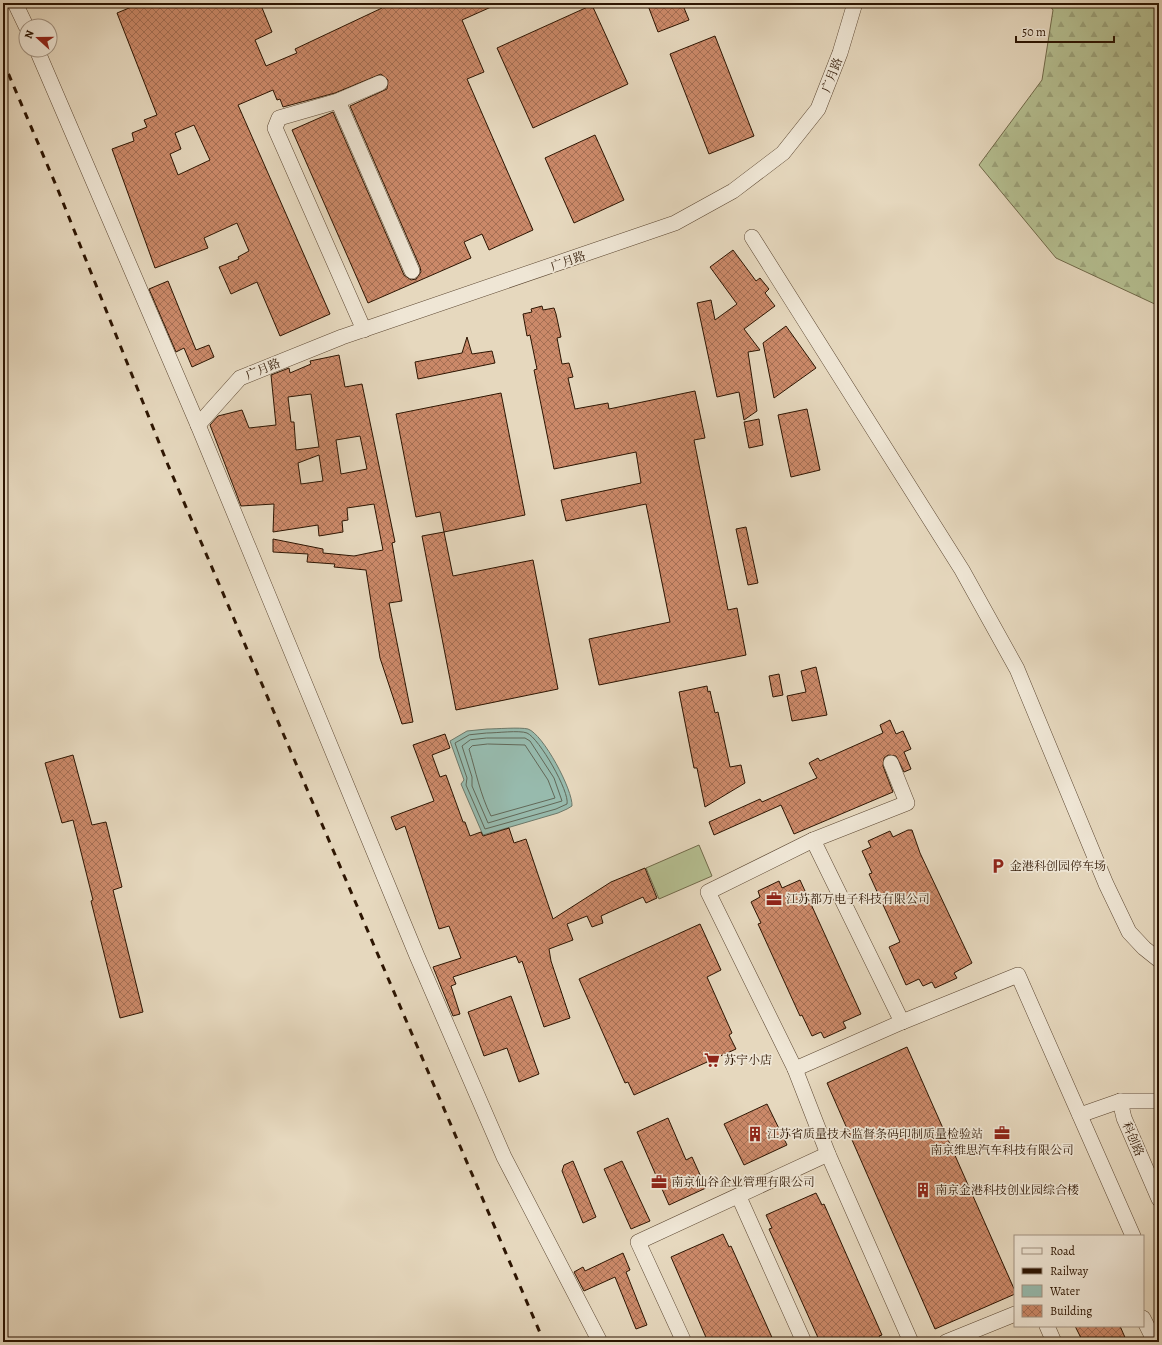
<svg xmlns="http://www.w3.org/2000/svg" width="1162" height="1345" font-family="Alegreya,'Noto Serif SC',serif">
  <defs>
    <pattern id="forest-firs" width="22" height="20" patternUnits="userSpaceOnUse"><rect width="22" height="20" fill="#b5bf91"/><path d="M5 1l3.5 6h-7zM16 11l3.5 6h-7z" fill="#9ca37b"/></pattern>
    <pattern id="building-cross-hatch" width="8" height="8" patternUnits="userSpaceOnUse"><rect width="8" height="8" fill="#cb8969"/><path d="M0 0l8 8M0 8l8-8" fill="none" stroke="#a56f54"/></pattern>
  </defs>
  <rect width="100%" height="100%" fill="#e6d8be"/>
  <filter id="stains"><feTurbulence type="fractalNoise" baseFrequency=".005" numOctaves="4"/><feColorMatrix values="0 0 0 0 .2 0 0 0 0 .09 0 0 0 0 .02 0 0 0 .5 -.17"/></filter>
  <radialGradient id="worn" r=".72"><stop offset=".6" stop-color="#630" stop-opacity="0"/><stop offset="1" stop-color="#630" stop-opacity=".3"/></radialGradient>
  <path fill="#b5bf91" stroke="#716a4a" d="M699,845L712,876L659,899L646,868Z"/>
  <path fill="url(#forest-firs)" stroke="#716a4a" d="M1048,3H1159V306L1056,258L979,165L1042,80L1053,10Z"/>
  <path fill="#97baad" stroke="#6d7869" d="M487,729C496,729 520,727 528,729C543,734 573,790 572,806L567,809L558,813L483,835L461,784L464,780L450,741L467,731Z"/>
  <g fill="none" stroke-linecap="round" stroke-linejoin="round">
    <g stroke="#626858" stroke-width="1">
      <path d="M487,733C497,733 519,730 527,733C539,738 570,792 567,804L556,809L485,829L466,785L467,778L455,743L469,735Z"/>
      <path d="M487,738H525L530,741L554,778L562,801L488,823L472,786V777L462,746L470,740Z"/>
      <path d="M488,744L525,745L548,780L555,798L491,816C480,794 476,772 469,749L472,746Z"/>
    </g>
  </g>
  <g fill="url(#building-cross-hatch)" stroke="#2d1502" fill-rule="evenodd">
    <path d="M141,3H260L272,32L255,40L266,66L297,53L295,49L382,8L380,3H500L462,20L484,72L467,79L533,230L489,250L482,234L464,242L471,258L368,303L292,130L333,112L404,275L411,280L416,279L421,272L420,267L350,106L387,89L388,80L381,74L335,93L283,107L280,99L277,100L273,90L238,105L330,314L280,336L257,282L231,294L219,267L239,259L238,257L249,251L237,223L204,238L208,248L155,268L112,149L134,141L132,133L147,127L144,120L157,115L117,13ZM194,125L210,160L178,175L170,154L181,149L175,133Z"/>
    <path d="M647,3H682L689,20L658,32Z"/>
    <path d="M592,5L628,84L533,128L497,48Z"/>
    <path d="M715,36L754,136L709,154L670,54Z"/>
    <path d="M595,135L624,200L574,223L545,158Z"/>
    <path d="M733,250L756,281L760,278L769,289L765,293L775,306L744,329L760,350L748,352L757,411L744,420L739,392L717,397L697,303L711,300L715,320L737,304L710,267Z"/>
    <path d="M168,281L196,350L209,345L214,357L192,367L184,348L176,352L149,289Z"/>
    <path d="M542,306L543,310L554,308L556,314L561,337L557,338L562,364L569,363L573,377L568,378L575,409L608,403L609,409L695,391L705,438L694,440L728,610L737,608L746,655L599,685L589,639L670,622L646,504L566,521L561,500L641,483L636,452L554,469L534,370L537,369L530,335L527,336L523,314L532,312L531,309Z"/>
    <path d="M786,326L816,368L774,398L763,343Z"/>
    <path d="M467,337L472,354L492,351L495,363L418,379L415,362L462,353Z"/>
    <path d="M339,355L345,387L362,384L395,542L392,543L402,601L389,603L413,722L402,724L380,658L366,570L334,567L335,564L307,562L308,554L273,552V539L323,549V553L354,556L383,550L374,504L347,508L348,520L342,521L343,532L319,536L318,525L273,532L274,504L241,506L210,425L218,416L242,410L249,428L276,425L271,375L289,368L290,373L311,364L310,361ZM311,394L319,447L296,450L294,422H291L288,397ZM360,436L367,469L341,474L336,440ZM319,455L323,481L301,484L298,463Z"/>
    <path d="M501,393L525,515L444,532L440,512L416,517L396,414Z"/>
    <path d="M807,409L820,470L791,477L778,415Z"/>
    <path d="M759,419L763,445L749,448L744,422Z"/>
    <path d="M746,527L758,583L748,585L736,529Z"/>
    <path d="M444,532L453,576L533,560L558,689L456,710L422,536Z"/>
    <path d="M816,667L827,715L792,721L787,696L806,692L801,671Z"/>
    <path d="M779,674L783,695L773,697L769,676Z"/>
    <path d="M707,686L708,692L710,691L715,713L718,712L730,767L741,765L745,783L705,807L697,768H694L679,692Z"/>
    <path d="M890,720L896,734L903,731L911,749L904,752L911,769L904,772L896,756L888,755L884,758L883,766L893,792L794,834L781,805L714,835L709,822L760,799L762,802L817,778L809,763L818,758L820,761L883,733L880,725Z"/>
    <path d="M445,734L450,748L432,755L440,777L446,775L463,822H465L470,836L481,832L483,836L509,828L514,843L526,839L553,919L611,882L645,868L657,898L646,903L643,897L601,916L603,923L592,927L587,916L567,924L573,940L549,949L551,961L570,1018L544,1027L522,961L519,963L516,956L453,977L456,984L451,986L460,1014L453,1016L433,967L461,958L449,926L439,929L405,826L396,830L391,817L434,801L413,745Z"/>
    <path d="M73,755L92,825L106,822L122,887L113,890L143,1012L120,1018L91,901L93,900L73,820L62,823L45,763Z"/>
    <path d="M908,830H912L920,853L972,963L954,973L957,978L935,988L932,982L923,986L919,979L906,985L889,947L900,942L869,874L872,873L862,851L871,847L868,841L890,831L893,837Z"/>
    <path d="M800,880L861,1014L843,1022L846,1028L824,1038L821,1032L812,1036L802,1015L800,1016L758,924L761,923L751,902L760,897L758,891L779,881L782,888Z"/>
    <path d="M700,924L721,970L707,977L732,1033L729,1035L736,1049L634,1095L628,1082L625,1083L579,979Z"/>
    <path d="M511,996L539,1074L519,1082L507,1048L484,1056L468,1012Z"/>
    <path d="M907,1047L1015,1291V1294L935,1329L827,1083Z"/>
    <path d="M767,1104L787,1145L744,1165L724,1124Z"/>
    <path d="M668,1118L686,1160L692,1157L706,1188L669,1205L637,1132Z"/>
    <path d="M573,1161L596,1217L583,1223L562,1171L564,1165Z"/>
    <path d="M622,1161L650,1221L631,1229L604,1169Z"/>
    <path d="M816,1193L822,1205L824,1204L882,1335L879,1336L882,1342H820L769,1229L772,1228L766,1215Z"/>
    <path d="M723,1234L729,1247L731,1246L774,1342H708L671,1257Z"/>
    <path d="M623,1253L630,1270L626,1272L647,1325L636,1329L615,1277L584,1291L574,1272L583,1267L585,1271Z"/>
    <path d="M1075,1326H1120L1127,1342H1083Z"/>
  </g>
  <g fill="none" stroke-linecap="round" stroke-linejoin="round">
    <defs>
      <g id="minor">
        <path d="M15,3L26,26"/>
        <path d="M37,50L198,425L417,956L504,1157L600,1342"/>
        <path d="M338,101L412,271"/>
        <path d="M752,237L962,570L1017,669L1106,884L1129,932L1144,948L1159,960"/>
        <path d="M364,330L275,128L279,118L338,101L380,83"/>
        <path d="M198,425L240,378L342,337L675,223L733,191L783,153L818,109L840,53L855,3"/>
        <path d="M891,763L907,803L813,840L708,892L795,1069L828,1154L911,1342"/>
        <path d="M813,840L902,1022"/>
        <path d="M795,1069L902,1022L1018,975L1133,1236"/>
        <path d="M1120,1101L1124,1118L1159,1199"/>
        <path d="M1080,1115L1120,1101H1159"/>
        <path d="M739,1197L804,1342"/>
        <path d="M1143,1318L1155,1342"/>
        <path d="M1047,1326L1054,1342"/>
        <path d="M684,1342L638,1242L828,1154"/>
        <path d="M946,1342L1015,1314"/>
      </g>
    </defs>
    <use href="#minor" stroke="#5b4631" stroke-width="16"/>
    <use href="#minor" stroke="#efe6d5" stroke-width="15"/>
    <path stroke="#2d1502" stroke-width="3" stroke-dasharray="7 7" stroke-linecap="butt" d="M3,61L58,190L168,465L544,1342"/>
  </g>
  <defs>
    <symbol id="parking-bare" viewBox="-9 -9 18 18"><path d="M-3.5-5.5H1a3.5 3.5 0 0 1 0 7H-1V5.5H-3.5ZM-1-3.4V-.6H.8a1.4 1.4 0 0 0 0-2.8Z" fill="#8f2418" stroke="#efe6d5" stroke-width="2.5" paint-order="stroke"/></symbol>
    <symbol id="office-bare" viewBox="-9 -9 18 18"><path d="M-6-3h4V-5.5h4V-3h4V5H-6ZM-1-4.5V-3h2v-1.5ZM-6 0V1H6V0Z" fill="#8f2418" stroke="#efe6d5" stroke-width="2.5" paint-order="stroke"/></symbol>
    <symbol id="supermarket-bare" viewBox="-9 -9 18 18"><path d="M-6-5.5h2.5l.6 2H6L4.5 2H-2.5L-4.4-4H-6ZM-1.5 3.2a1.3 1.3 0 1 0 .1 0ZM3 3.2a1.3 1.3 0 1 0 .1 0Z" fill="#8f2418" stroke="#efe6d5" stroke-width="2.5" paint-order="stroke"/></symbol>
    <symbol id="building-bare" viewBox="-9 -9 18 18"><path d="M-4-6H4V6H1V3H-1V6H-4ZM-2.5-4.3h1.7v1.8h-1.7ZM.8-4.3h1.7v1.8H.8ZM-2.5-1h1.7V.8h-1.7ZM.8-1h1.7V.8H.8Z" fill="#8f2418" stroke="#efe6d5" stroke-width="2.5" paint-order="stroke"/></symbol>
  </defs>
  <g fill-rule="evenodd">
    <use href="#parking-bare" x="987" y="855" width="22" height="22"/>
    <use href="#office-bare" x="763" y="888" width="22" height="22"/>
    <use href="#supermarket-bare" x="701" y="1049" width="22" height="22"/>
    <use href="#office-bare" x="991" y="1122" width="22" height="22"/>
    <use href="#building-bare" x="744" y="1123" width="22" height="22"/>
    <use href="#office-bare" x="648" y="1171" width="22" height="22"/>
    <use href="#building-bare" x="912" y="1179" width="22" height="22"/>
  </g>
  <g text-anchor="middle" stroke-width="3.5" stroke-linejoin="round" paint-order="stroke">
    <g font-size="12" fill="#2d1502" stroke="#efe6d5">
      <text transform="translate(832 75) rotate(-69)" y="4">广月路</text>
      <text transform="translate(568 261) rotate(-19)" y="4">广月路</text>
      <text transform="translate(263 369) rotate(-22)" y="4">广月路</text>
      <text transform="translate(1133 1139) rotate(67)" y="4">科创路</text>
    </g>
    <g font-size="12" fill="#2d1502" stroke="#efe6d5" text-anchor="start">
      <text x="1010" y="870">金港科创园停车场</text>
      <text x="786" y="903">江苏都万电子科技有限公司</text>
      <text x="724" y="1064">苏宁小店</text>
      <text x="767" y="1138">江苏省质量技术监督条码印制质量检验站</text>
      <text x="1002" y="1154" text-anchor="middle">南京维思汽车科技有限公司</text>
      <text x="671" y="1186">南京仙谷企业管理有限公司</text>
      <text x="935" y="1194">南京金港科技创业园综合楼</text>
    </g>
  </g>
  <rect width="1162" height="1345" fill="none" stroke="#e6d8be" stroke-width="16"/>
  <rect x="4" y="4" width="1154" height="1337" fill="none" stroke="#2d1502" stroke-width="2"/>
  <rect x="8" y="8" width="1146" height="1329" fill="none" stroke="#2d1502"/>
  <rect x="1014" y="1235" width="130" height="92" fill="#efe6d5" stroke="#a19281"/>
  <rect x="1022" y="1248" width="20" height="6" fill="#efe6d5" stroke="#a19281"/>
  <text x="1050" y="1255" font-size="12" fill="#2d1502">Road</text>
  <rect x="1022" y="1268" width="20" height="6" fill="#2d1502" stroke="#a19281"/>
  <text x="1050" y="1275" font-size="12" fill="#2d1502">Railway</text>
  <rect x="1022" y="1285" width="20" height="12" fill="#97baad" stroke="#a19281"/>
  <text x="1050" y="1295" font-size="12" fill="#2d1502">Water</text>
  <rect x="1022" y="1305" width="20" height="12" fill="url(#building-cross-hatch)" stroke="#a19281"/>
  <text x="1050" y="1315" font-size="12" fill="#2d1502">Building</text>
  <g transform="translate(38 38) rotate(291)"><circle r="19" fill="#efe6d5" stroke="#a19281"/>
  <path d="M0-3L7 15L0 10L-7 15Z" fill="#8f2418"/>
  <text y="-6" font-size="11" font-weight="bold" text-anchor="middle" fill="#2d1502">N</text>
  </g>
  <path d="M1016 36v6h98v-6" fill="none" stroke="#2d1502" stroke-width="2"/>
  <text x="1022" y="36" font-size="12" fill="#2d1502" stroke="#efe6d5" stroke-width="3" paint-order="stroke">50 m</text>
  <rect width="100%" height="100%" filter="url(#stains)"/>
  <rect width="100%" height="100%" fill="url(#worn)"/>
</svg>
